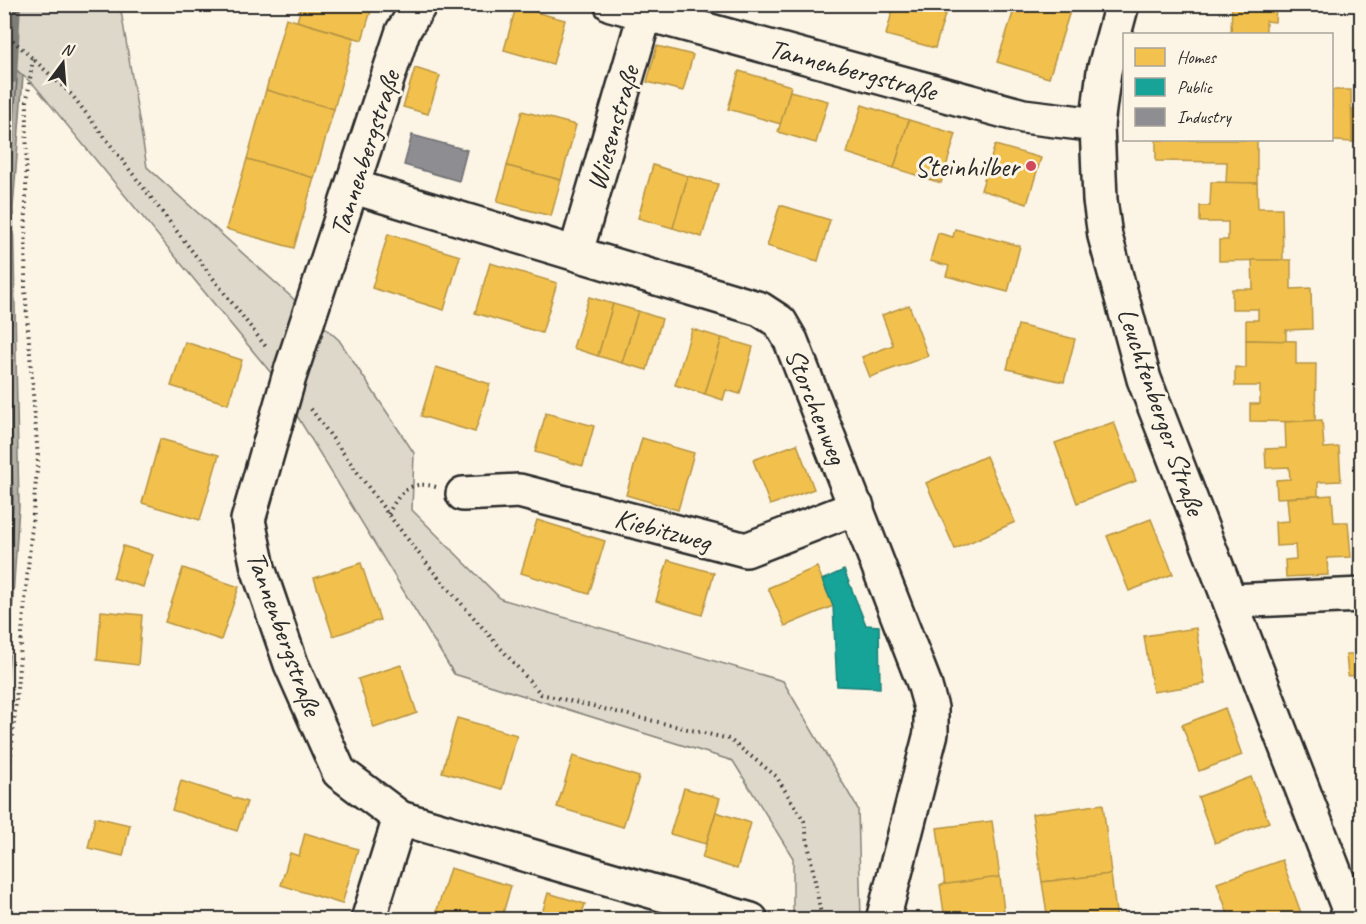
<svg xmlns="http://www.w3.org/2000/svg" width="1366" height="924" font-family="Caveat,sans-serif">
  <rect width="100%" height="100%" fill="#fcf5e5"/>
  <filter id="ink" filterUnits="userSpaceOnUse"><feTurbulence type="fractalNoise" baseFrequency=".0167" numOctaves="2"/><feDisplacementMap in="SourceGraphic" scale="12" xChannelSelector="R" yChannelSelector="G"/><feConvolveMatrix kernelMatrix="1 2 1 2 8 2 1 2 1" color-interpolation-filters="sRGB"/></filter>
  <g filter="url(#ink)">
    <path fill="#ded8ca" stroke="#84827a" stroke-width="1.5" d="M4,5H120L147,167L339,340L414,453L412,510L501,599L783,681L858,809L861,919H793V858L733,761L454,674L271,373L35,86L5,60Z"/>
    <path fill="#b4b0a5" stroke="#7d7b74" stroke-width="1.5" d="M5,60L23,76L13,208L19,506L5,718Z"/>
    <g fill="#f2c14e" stroke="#b69444" stroke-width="1.5">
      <path d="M302,4H373L362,40L297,21Z"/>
      <path d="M894,4H933L947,8L935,48L886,35Z"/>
      <path d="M1016,4H1058L1071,8L1049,78L997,62Z"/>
      <path d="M1232,4H1276L1275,22L1266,21V34H1231Z"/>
      <path d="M516,7L565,20L553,64L504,50Z"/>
      <path d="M286,18L354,38L334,109L266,90Z"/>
      <path d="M657,46L693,55L683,91L647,82Z"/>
      <path d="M415,68L440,76L428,114L403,107Z"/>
      <path d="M739,71L791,86L781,124L728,109Z"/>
      <path d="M266,90L334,109L314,178L247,159Z"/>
      <path d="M1332,90H1351L1352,142L1320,140H1332Z"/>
      <path d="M790,91L828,101L816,143L778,132Z"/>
      <path d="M862,105L909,120L894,168L847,153Z"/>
      <path d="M1352,110H1362V143L1352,142Z"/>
      <path d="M522,111L576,125L561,180L507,166Z"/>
      <path d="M909,120L956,134L941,183L894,168Z"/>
      <path d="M1156,140H1257V183H1226L1227,162L1156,161Z"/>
      <path d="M995,145L1041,158L1027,204L981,190Z"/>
      <path d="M247,159L314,178L294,248L226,229Z"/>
      <path d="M653,165L688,176L673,228L638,218Z"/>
      <path d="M507,166L561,180L551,216L497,202Z"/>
      <path d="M688,176L718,184L702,237L673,228Z"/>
      <path d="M1211,182L1257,183L1258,208H1282L1283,260L1219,261V240H1228V222H1200V206H1210Z"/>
      <path d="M780,205L830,220L818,261L767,246Z"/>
      <path d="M955,229L1020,246L1008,292L946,276L949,266L930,261L938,233L953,237Z"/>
      <path d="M388,234L460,256L444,310L372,288Z"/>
      <path d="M1252,260H1291V289L1311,288L1312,329L1286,330V341L1246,340V320H1258V309H1232V289H1253Z"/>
      <path d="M490,263L557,283L542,333L475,313Z"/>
      <path d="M589,297L613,304L598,356L573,348Z"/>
      <path d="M613,304L638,311L622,363L598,356Z"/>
      <path d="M909,305L928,356L870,377L862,357L893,345L882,315Z"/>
      <path d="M638,311L662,319L647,370L622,363Z"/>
      <path d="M1018,325L1075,339L1064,382L1007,369Z"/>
      <path d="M692,329L722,338L705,394L675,385Z"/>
      <path d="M722,338L753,347L740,394L726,390L723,400L705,394Z"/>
      <path d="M1246,340L1296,341V364H1316L1315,422L1250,421V404H1260V386H1235V367L1246,368Z"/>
      <path d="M185,342L242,360L228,404L171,386Z"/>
      <path d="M436,367L490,384L475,432L421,416Z"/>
      <path d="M546,413L594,426L583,466L535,452Z"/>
      <path d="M1322,420L1324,448L1339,447L1341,481L1318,482V496L1277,498L1276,480L1290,479L1289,467L1266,468L1265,449L1286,448L1285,422Z"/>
      <path d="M1114,422L1136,481L1077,503L1055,443Z"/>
      <path d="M642,438L694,453L678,510L626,495Z"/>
      <path d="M160,439L219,455L200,520L142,503Z"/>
      <path d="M797,444L814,489L770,505L753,460Z"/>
      <path d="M986,456L1015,522L955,549L926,483Z"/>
      <path d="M1332,495L1334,522H1348L1351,557L1327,558L1328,575L1286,577L1285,560L1296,559L1295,545L1276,546L1275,522L1289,521L1287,498Z"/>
      <path d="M1151,519L1173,574L1129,591L1107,536Z"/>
      <path d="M537,520L605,541L589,594L521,573Z"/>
      <path d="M123,546L153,555L143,587L113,578Z"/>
      <path d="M668,560L714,573L702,615L656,601Z"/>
      <path d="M361,563L380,620L333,636L314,578Z"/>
      <path d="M817,567L833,606L785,626L768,588Z"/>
      <path d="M183,568L239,587L221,640L165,622Z"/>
      <path d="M101,611L142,615L138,665L97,660Z"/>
      <path d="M1196,628L1205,684L1153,692L1144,636Z"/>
      <path d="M1359,629H1362V675L1348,676L1346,654H1360Z"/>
      <path d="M401,665L417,713L374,728L358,679Z"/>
      <path d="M1225,708L1242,755L1199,771L1182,725Z"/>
      <path d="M457,718L517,735L502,789L442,772Z"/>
      <path d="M573,756L639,777L623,827L557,807Z"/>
      <path d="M1251,777L1269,822L1215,843L1198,797Z"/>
      <path d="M181,781L247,802L237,831L172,810Z"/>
      <path d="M684,788L720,798L706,844L670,834Z"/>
      <path d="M1103,804L1111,874L1042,882L1032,814Z"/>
      <path d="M716,812L751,823L737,869L702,858Z"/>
      <path d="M95,817L130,825L123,856L88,848Z"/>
      <path d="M992,821L1000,877L945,885L937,828Z"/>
      <path d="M305,833L358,849L342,904L281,885L290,853L299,856Z"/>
      <path d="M1282,860L1301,913L1282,920H1230L1217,883Z"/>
      <path d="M450,868L511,886L501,920H458L436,913Z"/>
      <path d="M1111,874L1117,920H1048L1042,882Z"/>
      <path d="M1000,877L1005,920H945L940,885Z"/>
      <path d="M548,893L585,904L580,920H540Z"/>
      <path d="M607,912L634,920H605Z"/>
    </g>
    <path fill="#17a398" stroke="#1d7f77" stroke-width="1.5" d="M844,570L866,625L879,626L880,688L837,686L833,606L822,580Z"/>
    <path fill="#8d8d92" stroke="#707073" stroke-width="1.5" d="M412,135L467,150L459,181L404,165Z"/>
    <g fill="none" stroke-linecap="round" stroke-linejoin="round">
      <g stroke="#62605c" stroke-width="1.5">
        <path d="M4,68L17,79L7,208L13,506L4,633"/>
        <path d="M4,77L9,83L4,140"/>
        <path d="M4,445V525"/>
      </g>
      <path stroke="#7d7b74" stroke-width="8" d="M13,79L17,4"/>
      <defs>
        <g id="minor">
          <path d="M420,4L403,31L289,377L248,520L258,568L291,664L339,772L400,818L751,920"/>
          <path d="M611,4L1023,116L1097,125"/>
          <path d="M354,187L760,309L780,322L791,341L924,683L931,708V733L883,920"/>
          <path d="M576,252L648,4"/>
          <path d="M463,494L519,491L746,550L857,507"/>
          <path d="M1232,601L1362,595"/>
          <path d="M368,920L400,818"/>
        </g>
        <path id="tertiary" d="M1122,4L1104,71L1097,125L1100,200L1105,236L1144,379L1353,920"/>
      </defs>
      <use href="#minor" stroke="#2b2b2b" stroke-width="38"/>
      <use href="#tertiary" stroke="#2b2b2b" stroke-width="38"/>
      <g stroke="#2b2b2b" stroke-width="4" stroke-dasharray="1.5 4.5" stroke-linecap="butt">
        <path d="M4,32L72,95L266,347"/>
        <path d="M311,409L388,514L431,569L541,694L729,739L776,776L804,821L822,920"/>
        <path d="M388,514C399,493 410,479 436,487"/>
        <path d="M4,832L38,458L25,289L27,100L33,58"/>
      </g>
      <use href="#minor" stroke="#fcf5e5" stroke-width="33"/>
      <use href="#tertiary" stroke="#fcf5e5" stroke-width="33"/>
    </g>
  </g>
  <circle fill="#d1495b" stroke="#fcf5e5" stroke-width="2" cx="1031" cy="166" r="6"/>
  <g text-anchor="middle" stroke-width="6" stroke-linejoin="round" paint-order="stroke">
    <g font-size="28" fill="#2b2b2b" stroke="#fcf5e5">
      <text transform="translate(853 69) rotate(15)" y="10">Tannenbergstraße</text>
      <text transform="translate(612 128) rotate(-74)" y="10">Wiesenstraße</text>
      <text transform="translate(364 153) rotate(-72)" y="10">Tannenbergstraße</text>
      <text transform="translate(817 406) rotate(68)" y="10">Storchenweg</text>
      <text transform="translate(1162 411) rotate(71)" y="10">Leuchtenberger Straße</text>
      <text transform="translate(663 529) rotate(15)" y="10">Kiebitzweg</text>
      <text transform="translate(285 633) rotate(70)" y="10">Tannenbergstraße</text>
    </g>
    <g font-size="28" fill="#2b2b2b" stroke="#fcf5e5" text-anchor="end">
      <text x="1019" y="176">Steinhilber</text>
    </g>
  </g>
  <rect width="1366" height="924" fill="none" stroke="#fcf5e5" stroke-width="24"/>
  <rect x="12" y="12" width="1342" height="900" fill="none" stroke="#2b2b2b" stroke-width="2" filter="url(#ink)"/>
  <rect x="1123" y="33" width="210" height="108" fill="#fcf5e5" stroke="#a8a49b" stroke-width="1.5"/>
  <rect x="1135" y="48" width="30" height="18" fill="#f2c14e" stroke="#a8a49b" stroke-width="1.5"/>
  <text x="1177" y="63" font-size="18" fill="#2b2b2b">Homes</text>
  <rect x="1135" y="78" width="30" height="18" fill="#17a398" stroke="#a8a49b" stroke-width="1.5"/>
  <text x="1177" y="93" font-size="18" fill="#2b2b2b">Public</text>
  <rect x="1135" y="108" width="30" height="18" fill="#8d8d92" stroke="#a8a49b" stroke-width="1.5"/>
  <text x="1177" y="123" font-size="18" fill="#2b2b2b">Industry</text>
  <g transform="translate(63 63) rotate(16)" stroke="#fcf5e5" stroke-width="4.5" paint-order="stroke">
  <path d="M0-4.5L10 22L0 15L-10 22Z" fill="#2b2b2b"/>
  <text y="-9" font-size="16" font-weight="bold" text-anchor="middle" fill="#2b2b2b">N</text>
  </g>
</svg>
